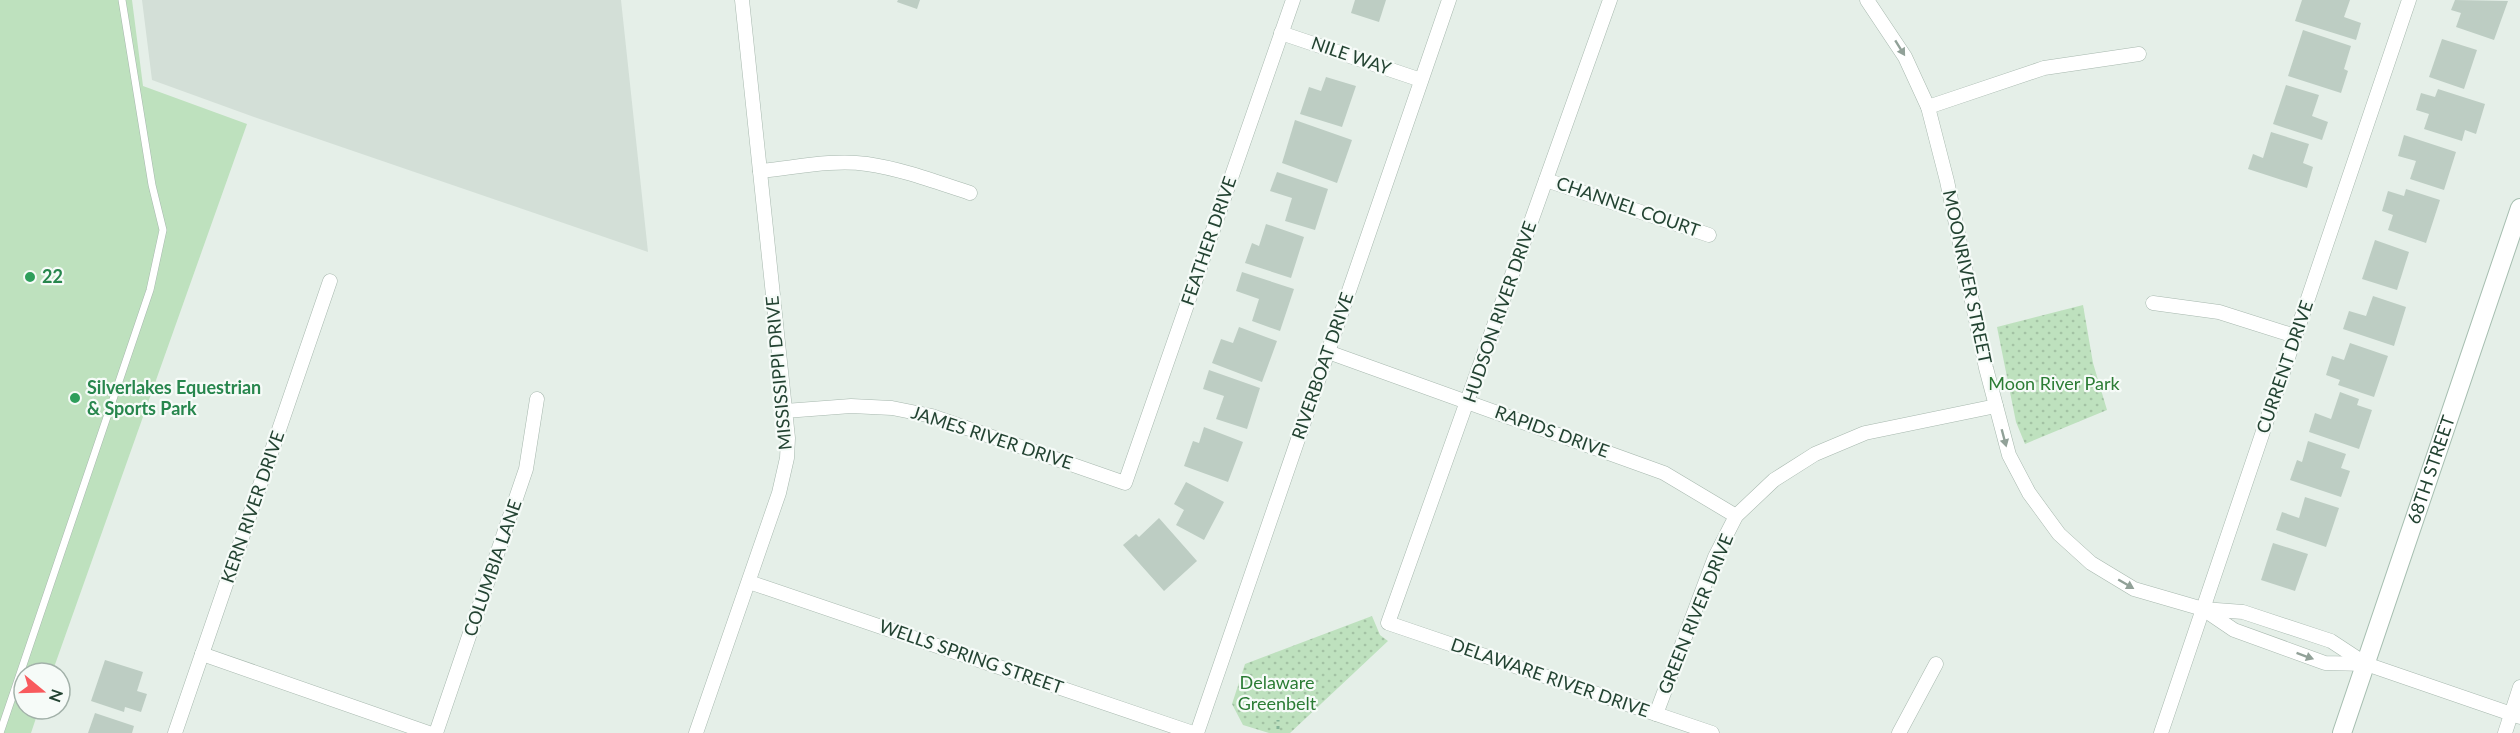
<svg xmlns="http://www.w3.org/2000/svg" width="2520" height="733" font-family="Lato,sans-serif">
  <defs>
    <pattern id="grass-dots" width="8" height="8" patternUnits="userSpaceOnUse" patternTransform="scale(1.5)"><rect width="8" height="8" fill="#bee1be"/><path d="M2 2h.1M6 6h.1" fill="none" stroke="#a3c2a4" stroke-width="1.8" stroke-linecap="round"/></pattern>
  </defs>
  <rect width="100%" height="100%" fill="#e5efe8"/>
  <path fill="#d3dfd7" d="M142,0H621L648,252L254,117L152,80Z"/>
  <g fill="url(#grass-dots)">
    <path d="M2083,305L2093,363L2107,410L2025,444L2016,422L1997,327Z"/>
    <path d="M1372,616L1380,635L1388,641L1290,733H1269L1243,725L1232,704L1245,664Z"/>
  </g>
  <path fill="#bee1be" d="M0,0H132L143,86L247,124L52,673H24V709H39L31,733H0Z"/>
  <g fill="#bdcdc3">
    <path d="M898,0H920L917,9L897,2Z"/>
    <path d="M1355,0H1386L1379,22L1351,13Z"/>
    <path d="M2302,0H2350L2344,17L2361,23L2356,40L2295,21Z"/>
    <path d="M2455,0L2508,1L2494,40L2456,27L2461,13L2451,10Z"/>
    <path d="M2303,30L2351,46L2344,69L2348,71L2341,93L2288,76Z"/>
    <path d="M2442,39L2477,50L2464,89L2429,77Z"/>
    <path d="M1326,77L1356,86L1342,127L1300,114L1309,87L1321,91Z"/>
    <path d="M2286,85L2319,95L2312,116L2328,122L2322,140L2273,124Z"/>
    <path d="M2438,89L2485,104L2476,134L2465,130L2462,141L2424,129L2429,114L2416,110L2421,93L2435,97Z"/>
    <path d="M1295,120L1352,140L1337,183L1282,163Z"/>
    <path d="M2271,132L2309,144L2303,163L2313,167L2307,188L2248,169L2253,154L2263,158Z"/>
    <path d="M2404,135L2456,152L2444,190L2410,179L2416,161L2398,156Z"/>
    <path d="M1277,172L1328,189L1315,230L1285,221L1292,198L1270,191Z"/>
    <path d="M2406,189L2440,200L2426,243L2388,230L2393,215L2382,211L2388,191L2404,196Z"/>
    <path d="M1266,224L1304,237L1291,278L1245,263L1252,243L1259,246Z"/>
    <path d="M2375,240L2409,252L2397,290L2362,279Z"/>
    <path d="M1242,272L1294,289L1280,331L1252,321L1259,299L1236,291Z"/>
    <path d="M2373,296L2406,307L2394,346L2343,329L2349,311L2366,316Z"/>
    <path d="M1239,327L1277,341L1262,382L1212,363L1221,339L1233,343Z"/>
    <path d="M2350,343L2388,356L2374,397L2338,385L2340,380L2326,375L2332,356L2344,360Z"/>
    <path d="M1209,370L1260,388L1247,429L1216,419L1224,396L1203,389Z"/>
    <path d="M2340,392L2359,399L2357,405L2372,410L2359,449L2309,432L2315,413L2331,419Z"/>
    <path d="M1204,427L1243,442L1228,482L1184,466L1193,441L1199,443Z"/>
    <path d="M2308,441L2346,454L2341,468L2350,471L2341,497L2290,480L2297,460L2302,462Z"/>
    <path d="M1186,482L1224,502L1204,540L1176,525L1184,510L1174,504Z"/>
    <path d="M2305,497L2339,508L2326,547L2276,530L2282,512L2299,518Z"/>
    <path d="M1159,518L1197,561L1164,591L1123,545L1136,534L1139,537Z"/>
    <path d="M2273,543L2308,554L2295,591L2261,580Z"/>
    <path d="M105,660L143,672L137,691L147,694L141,712L125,707L124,712L91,701Z"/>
    <path d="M95,713L134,726L132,733H88Z"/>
  </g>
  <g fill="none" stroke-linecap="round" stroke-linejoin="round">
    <defs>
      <path id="lane" d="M0,733L150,290L163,230L152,185L122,0"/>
      <g id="street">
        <path d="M1610,0L1388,623L1712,733"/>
        <path d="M1867,0L1905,57L1928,107L1947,181L1986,368L2009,455L2029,493L2059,534L2091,563L2134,589L2203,609L2234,630L2325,663L2366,664"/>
        <path d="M1281,33L1421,80"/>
        <path d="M1928,107L2044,68L2139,54"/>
        <path d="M760,171C794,168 832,159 867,164C902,169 936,182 970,193"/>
        <path d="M1546,180L1709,235"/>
        <path d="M2153,303L2219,312L2295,336"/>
        <path d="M1328,352L1664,473L1736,516"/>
        <path d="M785,411L851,406L892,408L932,416L1125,483L1293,0"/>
        <path d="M749,582L1193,733"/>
        <path d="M2203,609L2243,612L2331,641L2366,664L2520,717"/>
        <path d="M202,654L429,733"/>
        <path d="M1656,714L1715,557L1736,516L1774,480L1815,454L1865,433L1996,406"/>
        <path d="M175,733L330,281"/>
        <path d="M436,733L526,469L537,399"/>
        <path d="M696,733L779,493L787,458L788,438L742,0"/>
        <path d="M1197,733L1449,0"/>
        <path d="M1899,733L1936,664"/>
        <path d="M2161,733L2409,0"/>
        <path d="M2505,733L2520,687"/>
      </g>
      <g id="secondary">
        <path id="s1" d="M2342,733L2520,208"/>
      </g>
    </defs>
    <use href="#lane" stroke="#a7b8ae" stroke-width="8"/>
    <use href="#street" stroke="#a7b8ae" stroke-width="15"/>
    <use href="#secondary" stroke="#a6beb0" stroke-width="20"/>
    <path stroke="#84b498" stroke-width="3" stroke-dasharray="3 4.5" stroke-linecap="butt" d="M1278,729V720"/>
    <use href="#lane" stroke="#fff" stroke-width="7"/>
    <use href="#street" stroke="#fff" stroke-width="14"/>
    <use href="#secondary" stroke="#fff" stroke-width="18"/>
  </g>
  <defs><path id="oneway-solid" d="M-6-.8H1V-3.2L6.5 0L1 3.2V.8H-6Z" transform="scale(1.5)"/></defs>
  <g fill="#91a198">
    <use href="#oneway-solid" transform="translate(1900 48) rotate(58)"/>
    <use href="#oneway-solid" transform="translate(2004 438) rotate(75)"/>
    <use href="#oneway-solid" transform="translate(2126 584) rotate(30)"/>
    <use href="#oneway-solid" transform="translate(2305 656) rotate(20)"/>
  </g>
  <g fill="#2e9e5b" stroke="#f6fbf8" stroke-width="2">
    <circle cx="30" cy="277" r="6"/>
    <circle cx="75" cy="398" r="6"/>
  </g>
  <g text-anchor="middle" stroke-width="4.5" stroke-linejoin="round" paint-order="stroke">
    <g font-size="18" fill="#234332" stroke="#f6fbf8">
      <text transform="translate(1351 56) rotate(19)" y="6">NILE WAY</text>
      <text transform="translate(1628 207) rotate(19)" y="6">CHANNEL COURT</text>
      <text transform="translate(1209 241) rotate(-71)" y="6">FEATHER DRIVE</text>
      <text transform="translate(1967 277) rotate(78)" y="6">MOONRIVER STREET</text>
      <text transform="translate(1500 312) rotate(-71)" y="6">HUDSON RIVER DRIVE</text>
      <text transform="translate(1323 366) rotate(-71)" y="6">RIVERBOAT DRIVE</text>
      <text transform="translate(2285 367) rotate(-71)" y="6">CURRENT DRIVE</text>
      <text transform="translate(779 373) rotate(-95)" y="6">MISSISSIPPI DRIVE</text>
      <text transform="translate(1552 432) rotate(20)" y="6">RAPIDS DRIVE</text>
      <text transform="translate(992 438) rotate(18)" y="6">JAMES RIVER DRIVE</text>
      <text dy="6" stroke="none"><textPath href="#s1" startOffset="278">68TH STREET</textPath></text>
      <text transform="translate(253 507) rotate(-71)" y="6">KERN RIVER DRIVE</text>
      <text transform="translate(493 568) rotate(-71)" y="6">COLUMBIA LANE</text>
      <text transform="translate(1696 614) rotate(-68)" y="6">GREEN RIVER DRIVE</text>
      <text transform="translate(971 657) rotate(19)" y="6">WELLS SPRING STREET</text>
      <text transform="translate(1550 678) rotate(19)" y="6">DELAWARE RIVER DRIVE</text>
    </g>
    <g font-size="18" font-weight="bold" fill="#27864d" stroke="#f6fbf8" text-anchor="start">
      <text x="42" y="283">22</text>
      <text x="87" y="394">Silverlakes Equestrian<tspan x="87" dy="21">&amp; Sports Park</tspan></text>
    </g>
    <g font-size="18" fill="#2b7c34" stroke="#f6fbf8">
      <text x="2054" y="390">Moon River Park</text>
      <text x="1277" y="689">Delaware<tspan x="1277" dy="21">Greenbelt</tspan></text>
    </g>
  </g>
  <g transform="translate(42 691) rotate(109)"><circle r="28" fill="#f6fbf8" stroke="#a2b1a9" stroke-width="1.5"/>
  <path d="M0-4.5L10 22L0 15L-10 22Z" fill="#f85a5d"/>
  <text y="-9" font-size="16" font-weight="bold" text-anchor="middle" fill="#234332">N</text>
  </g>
</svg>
